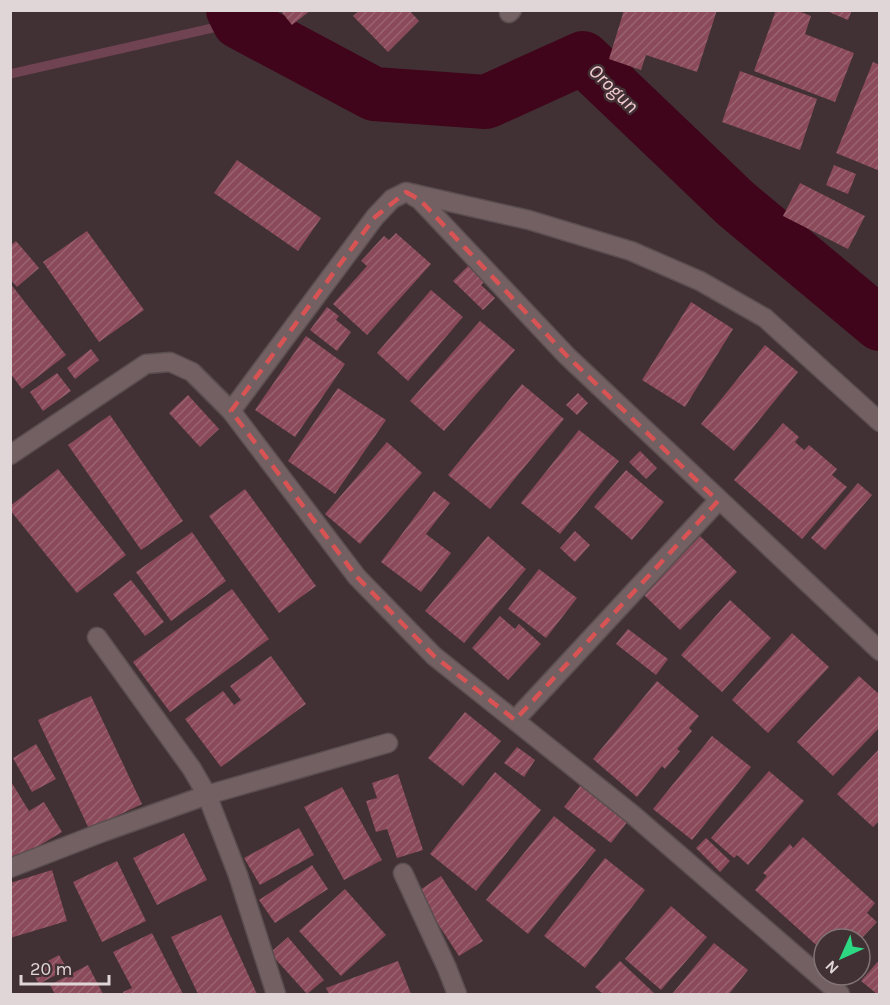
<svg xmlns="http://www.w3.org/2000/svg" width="890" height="1005" font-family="Karla,sans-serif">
  <defs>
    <pattern id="building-hatch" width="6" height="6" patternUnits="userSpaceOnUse" patternTransform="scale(1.5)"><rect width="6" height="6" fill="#8a4a5a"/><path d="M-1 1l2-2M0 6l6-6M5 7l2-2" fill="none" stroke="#9a6371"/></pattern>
  </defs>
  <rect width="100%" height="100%" fill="#413134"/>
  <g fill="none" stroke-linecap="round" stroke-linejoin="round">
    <path stroke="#704353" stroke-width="9" d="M10,74L239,22"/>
    <path stroke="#40051a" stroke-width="54" d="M233,10L239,22L374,94L486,102L583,58L736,204L880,324"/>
  </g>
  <g fill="url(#building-hatch)">
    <path d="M280,10H311L292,25Z"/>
    <path d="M360,10H409L419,21L388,52L353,16Z"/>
    <path d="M624,10H717L697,72L646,55L641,70L609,59Z"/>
    <path d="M776,10H796L811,16L805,34L854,53L835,102L754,71Z"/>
    <path d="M824,10H852L848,20Z"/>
    <path d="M873,62L880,65V171L836,153Z"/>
    <path d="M740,71L817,99L800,150L722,122Z"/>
    <path d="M237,160L321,218L298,251L214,193Z"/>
    <path d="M834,165L856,174L848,194L826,185Z"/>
    <path d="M800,183L865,216L848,249L783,216Z"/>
    <path d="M87,231L144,310L99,342L43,262Z"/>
    <path d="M396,233L431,264L367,335L333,304L367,266L361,261L384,236L389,240Z"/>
    <path d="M16,241L39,268L17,287L10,279V246Z"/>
    <path d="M468,266L484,282L481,285L495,298L483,310L453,281Z"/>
    <path d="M10,283L66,355L22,389L10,373Z"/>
    <path d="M431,290L463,317L408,381L377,353Z"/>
    <path d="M691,302L733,329L685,407L642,380Z"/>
    <path d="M327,307L339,316L336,320L351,332L337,351L310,330Z"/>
    <path d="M480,321L515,350L444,431L410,401Z"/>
    <path d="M306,336L345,364L295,437L255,410Z"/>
    <path d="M765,345L798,372L734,451L701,424Z"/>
    <path d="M91,349L99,360L75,379L67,368Z"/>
    <path d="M57,373L71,391L43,411L30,392Z"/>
    <path d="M522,384L564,419L490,509L448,475Z"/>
    <path d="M338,388L386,420L335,494L288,461Z"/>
    <path d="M578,393L588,403L577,415L566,405Z"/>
    <path d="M188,395L219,429L200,447L169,413Z"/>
    <path d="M110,415L183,521L141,550L68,445Z"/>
    <path d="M783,423L799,437L795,442L804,450L809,445L837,469L832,475L847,487L802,539L734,480Z"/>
    <path d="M579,430L619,461L560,534L521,503Z"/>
    <path d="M387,442L422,473L360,544L325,514Z"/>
    <path d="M640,451L657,468L646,479L629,462Z"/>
    <path d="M58,469L126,555L77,593L10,510V506Z"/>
    <path d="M626,470L664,502L632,540L594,507Z"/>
    <path d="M858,483L872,495L825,550L811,538Z"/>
    <path d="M245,489L316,586L279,613L209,516Z"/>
    <path d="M434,491L450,503L426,534L451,553L421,592L381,562Z"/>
    <path d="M575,531L590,545L575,562L560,548Z"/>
    <path d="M192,532L226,581L171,621L136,572Z"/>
    <path d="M488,536L526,569L464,643L425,611Z"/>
    <path d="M700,536L737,572L680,630L643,594Z"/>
    <path d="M539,569L577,598L546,638L508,609Z"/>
    <path d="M131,580L164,622L145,636L113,594Z"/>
    <path d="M232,589L269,639L170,712L133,662Z"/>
    <path d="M730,600L771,638L722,692L681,655Z"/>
    <path d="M500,616L515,629L519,624L541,644L508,680L472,648Z"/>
    <path d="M628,629L668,659L656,675L616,644Z"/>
    <path d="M792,633L829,667L768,733L732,700Z"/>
    <path d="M271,656L306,704L221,767L185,719L223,691L234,705L241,700L230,686Z"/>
    <path d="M859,676L880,695V727L833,776L797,742Z"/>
    <path d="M657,681L699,716L689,728L692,731L677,749L680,751L665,769L662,766L637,797L593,759Z"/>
    <path d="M91,696L142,804L89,829L38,720Z"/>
    <path d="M465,712L501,741L463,786L428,758Z"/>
    <path d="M712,736L751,767L692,840L653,809Z"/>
    <path d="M36,744L56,779L32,792L13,758Z"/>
    <path d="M517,747L535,760L524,777L504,763Z"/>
    <path d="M880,748V820L873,827L837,794Z"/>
    <path d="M769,771L804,801L748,865L737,855L734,858L711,838Z"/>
    <path d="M495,772L541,810L476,891L430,854Z"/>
    <path d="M398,774L423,850L397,858L387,829L376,832L366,801L377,798L372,783Z"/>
    <path d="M10,780L29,811L44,802L62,832L10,863Z"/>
    <path d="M581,785L628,821L611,843L564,807Z"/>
    <path d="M342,787L382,860L344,880L304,807Z"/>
    <path d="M554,816L596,850L528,934L486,900Z"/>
    <path d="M299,828L314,855L260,885L244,858Z"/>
    <path d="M184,833L207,880L157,905L133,858Z"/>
    <path d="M803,837L875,903L867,913L877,922L861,939H824V952L755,890L767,876L763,873L790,844L793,848Z"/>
    <path d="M706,838L730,861L720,872L696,848Z"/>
    <path d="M605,858L645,890L585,968L544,936Z"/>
    <path d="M117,861L146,921L102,942L73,882Z"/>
    <path d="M312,865L328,889L275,923L259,900Z"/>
    <path d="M52,870L67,921L10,938V883Z"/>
    <path d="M441,876L483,941L459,956L417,892Z"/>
    <path d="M345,889L386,935L341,976L299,931Z"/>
    <path d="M671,906L707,937L661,990L625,959Z"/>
    <path d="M221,915L257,994H198L171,937Z"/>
    <path d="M152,933L183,994H124L123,992L132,988L113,952Z"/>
    <path d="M288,937L324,980L307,994L270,953Z"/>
    <path d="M714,943L748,970L729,994H672Z"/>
    <path d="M59,955L67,969L39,984L31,970Z"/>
    <path d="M880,959V994H877L861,981Z"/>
    <path d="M398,961L411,994H329L326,988Z"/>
    <path d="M620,961L655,994H603L595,987Z"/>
    <path d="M88,965L103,994H55L50,985Z"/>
  </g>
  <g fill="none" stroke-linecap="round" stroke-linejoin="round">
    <defs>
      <g id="minor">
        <path d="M509,13L512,10"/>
        <path d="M413,196L420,200L567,356L880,651"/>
        <path d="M231,411L375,217L392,199L406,192L529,220L631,251L700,281L765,318L880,422"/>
        <path d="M10,455L146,364L170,362L192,372L231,411L357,577L434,656L632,814L840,994"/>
        <path d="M97,637L192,769L207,795L238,875L276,994"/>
        <path d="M515,720L718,501"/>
        <path d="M10,868L103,832L207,795L388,743"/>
        <path d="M403,873L447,968L457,994"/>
      </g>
    </defs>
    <use href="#minor" stroke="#5b4e50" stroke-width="21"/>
    <use href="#minor" stroke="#726063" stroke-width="18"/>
  </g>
  <path fill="none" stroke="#d85354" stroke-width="4.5" stroke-dasharray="12 8" stroke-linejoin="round" d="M406,192L420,200L567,356L718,501L515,720L434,656L357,577L231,411L375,217Z"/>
  <g text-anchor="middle" stroke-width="5" stroke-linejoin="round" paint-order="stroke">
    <g font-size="20" font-style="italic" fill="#f2cad1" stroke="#413134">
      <text transform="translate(614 88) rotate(44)" y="7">Orogun</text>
    </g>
  </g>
  <rect width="890" height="1005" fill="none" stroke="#e0d5d7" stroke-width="24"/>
  <g transform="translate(842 957) rotate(225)"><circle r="28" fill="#413134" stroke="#817375" stroke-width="1.5"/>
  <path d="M0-4.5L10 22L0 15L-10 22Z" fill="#2dd883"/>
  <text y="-9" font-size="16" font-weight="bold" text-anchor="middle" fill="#e0d5d7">N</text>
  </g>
  <path d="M21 975v9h88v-9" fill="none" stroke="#e0d5d7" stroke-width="3"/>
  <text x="30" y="975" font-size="18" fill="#e0d5d7" stroke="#413134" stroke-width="4.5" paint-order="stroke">20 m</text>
</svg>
